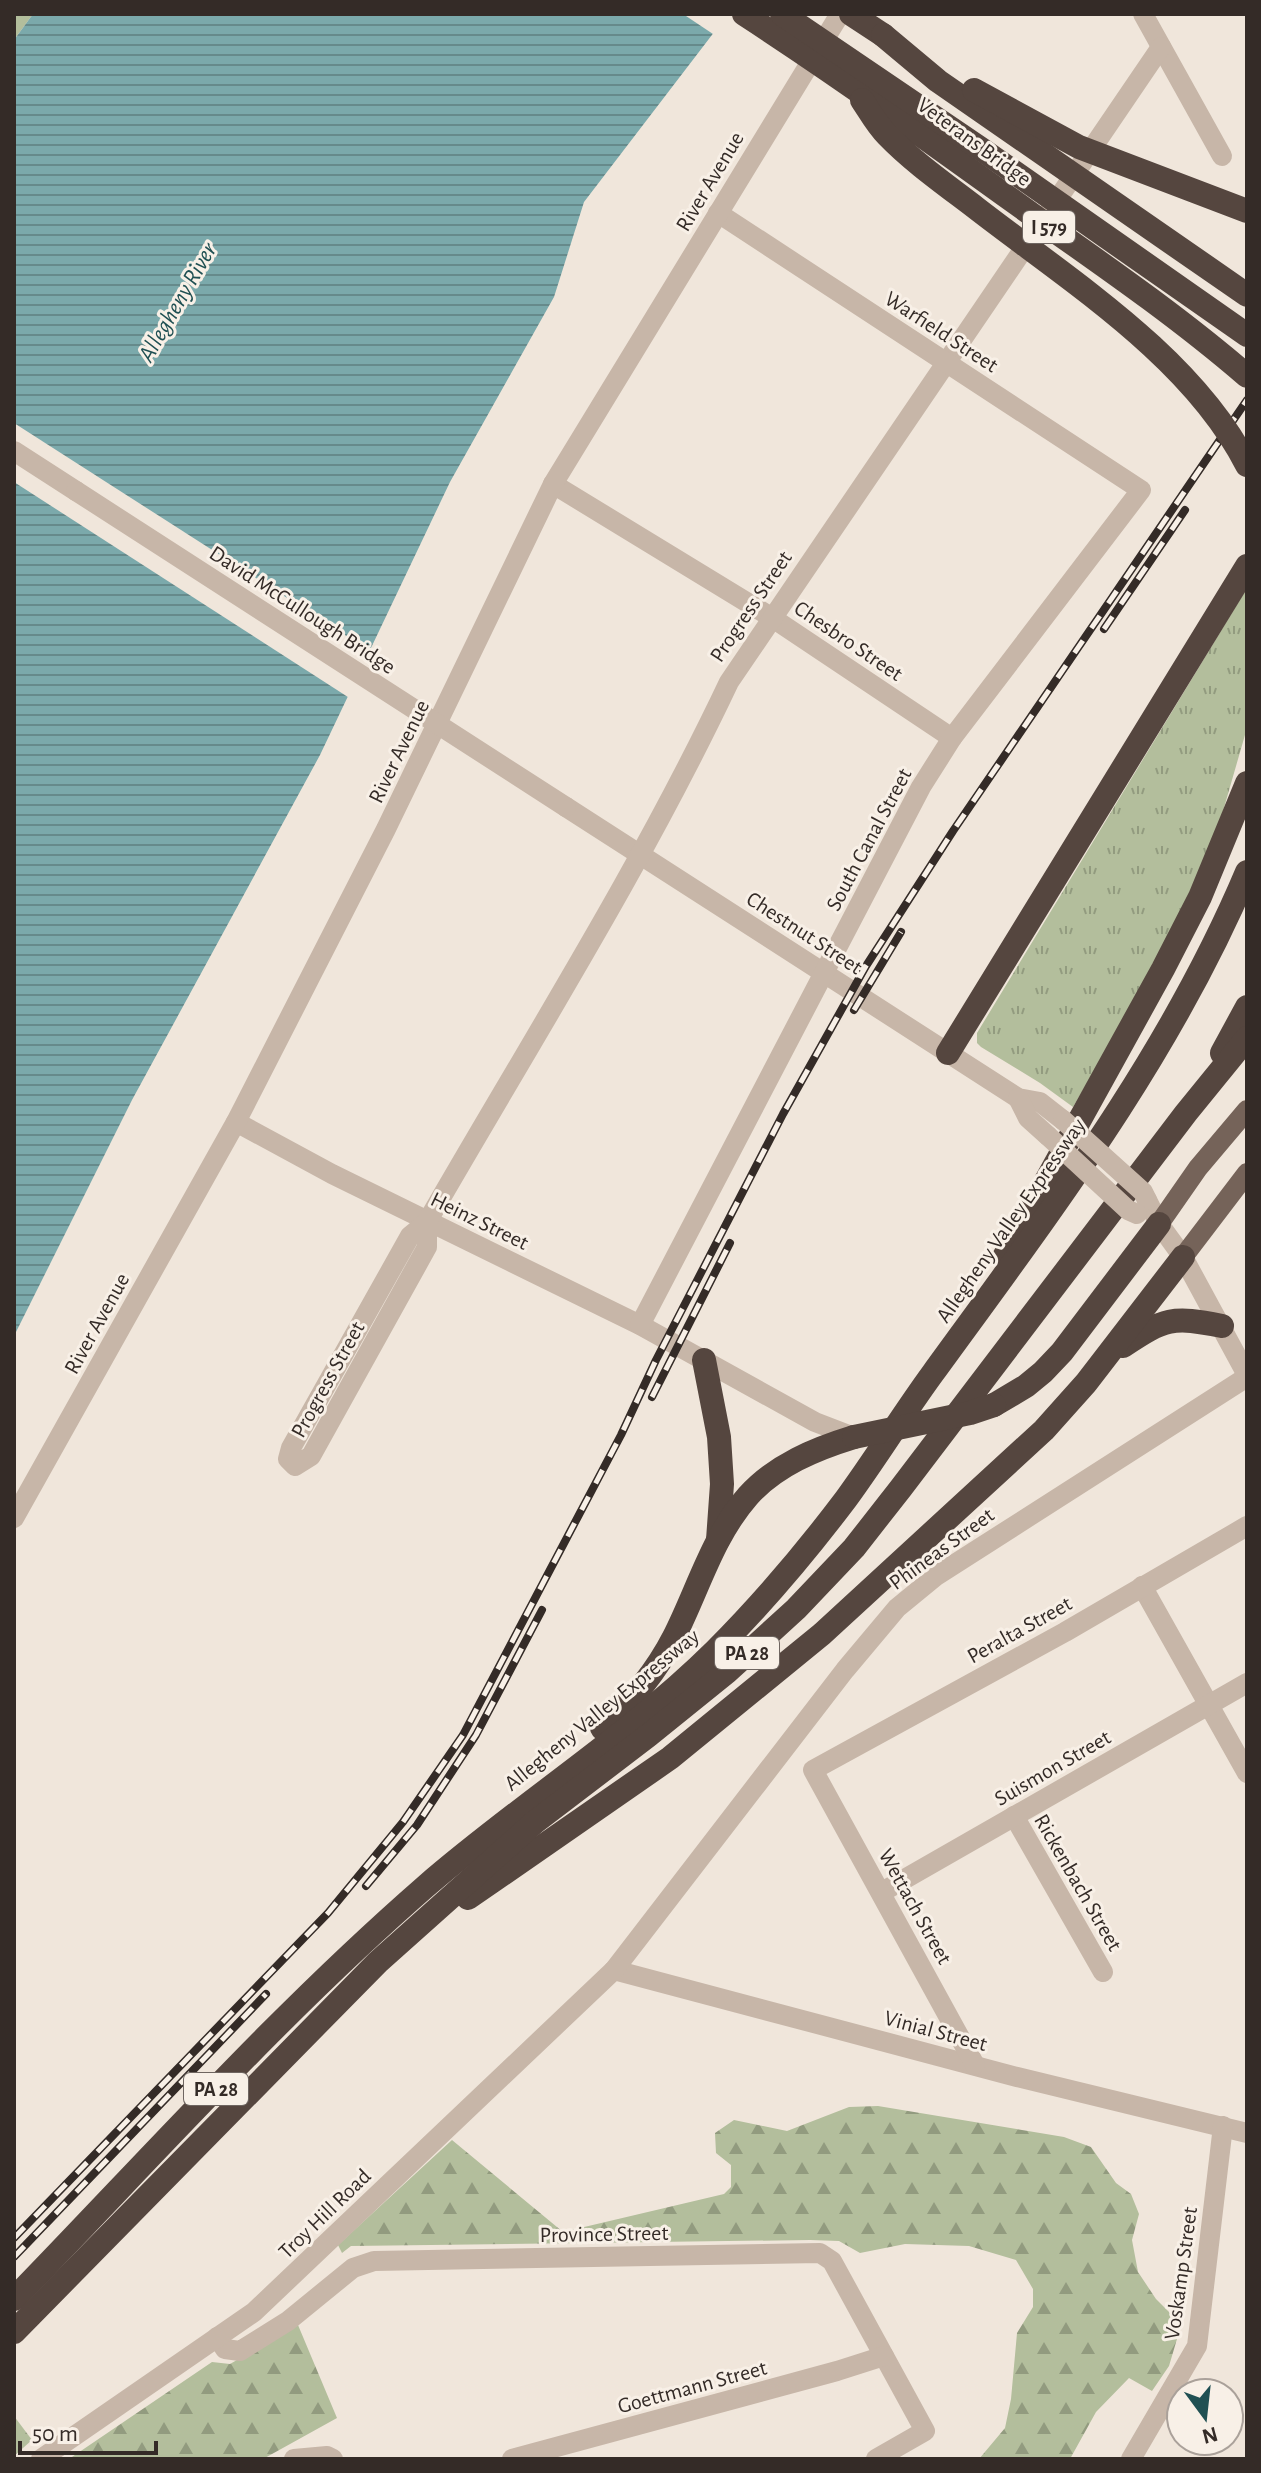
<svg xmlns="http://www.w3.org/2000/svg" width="1261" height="2473" font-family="'Alegreya Sans',sans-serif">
  <defs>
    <pattern id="grass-tufts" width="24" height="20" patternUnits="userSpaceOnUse" patternTransform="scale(2)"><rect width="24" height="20" fill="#b3be9c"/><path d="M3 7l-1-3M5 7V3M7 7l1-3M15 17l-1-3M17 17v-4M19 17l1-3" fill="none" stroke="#929b7f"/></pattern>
    <pattern id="forest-firs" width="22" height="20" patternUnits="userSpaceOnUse" patternTransform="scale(2)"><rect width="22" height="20" fill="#b3be9c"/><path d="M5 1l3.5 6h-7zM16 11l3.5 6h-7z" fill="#929b7f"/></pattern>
    <pattern id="water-rules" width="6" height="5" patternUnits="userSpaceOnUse" patternTransform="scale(2)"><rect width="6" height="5" fill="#7ba9ab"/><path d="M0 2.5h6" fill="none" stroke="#668a8b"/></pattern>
  </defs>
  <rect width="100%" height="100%" fill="#f0e6db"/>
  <path fill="url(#grass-tufts)" d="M1247,588V728L1219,825L1189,896L1121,1025L1073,1107L1040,1083L981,1047L977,1043V1033Z"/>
  <g fill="url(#forest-firs)">
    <path d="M14,14H33L14,40Z"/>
    <path d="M878,2106L1064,2137L1091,2147L1116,2183L1131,2194L1139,2214L1132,2240L1138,2272L1156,2299L1172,2315L1177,2339L1169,2366L1152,2391L1129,2378L1096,2412L1070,2459H979L1005,2428L1011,2399L1017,2333L1033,2307V2289L1016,2260L969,2246L905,2244L860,2253L839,2241L810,2240L351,2246L342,2253L338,2245L452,2140L563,2232L724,2194L731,2187V2165L716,2153L715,2133L734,2120L787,2131L849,2107Z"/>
    <path d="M298,2325L337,2418L263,2459H69L212,2362L230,2364Z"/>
    <path d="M14,2416L32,2440L14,2456Z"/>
  </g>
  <path fill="url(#water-rules)" d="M33,14H728L584,202L554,297L450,482L320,755L132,1100L14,1336V40Z"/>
  <g fill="#f0e6db">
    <path d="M683,14H732L716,36Z"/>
    <path d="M14,423L373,653L351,699L14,482Z"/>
  </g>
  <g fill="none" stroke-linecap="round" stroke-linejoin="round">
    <g stroke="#c7b6a8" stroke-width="20">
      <path d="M1143,14L1222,156"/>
      <path d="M14,451L76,491"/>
      <path d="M553,484L771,617L952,738"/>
      <path d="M566,807L1018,1098L1040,1102L1063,1120"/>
      <path d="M1018,1098L1028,1118L1048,1136"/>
      <path d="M236,1122L332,1174L640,1325L815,1422L854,1437"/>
      <path d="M1147,1200L1159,1224L1183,1257L1247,1375"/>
      <path d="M427,1222V1247L311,1456L295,1466L288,1459L291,1448L410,1236L427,1222C530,1043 641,868 729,682L1161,47"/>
      <path d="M640,1325L921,787L952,738L1141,490L718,213"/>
      <path d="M14,1518L236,1122L386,829L553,484L840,14"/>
      <path d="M1142,1586L1247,1773"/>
      <path d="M1014,1816L1103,1972"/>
      <path d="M882,1892L1247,1683"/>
      <path d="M614,1970L1017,2077L1247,2133"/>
      <path d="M975,2065L813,1770L1065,1632L1247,1526"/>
      <path d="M217,2337L225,2349L240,2351L288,2321L353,2268L374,2261L820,2253L832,2261L925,2431L876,2459"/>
      <path d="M41,2459L254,2312L614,1970L845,1670L897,1608L936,1576L1247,1377"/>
      <path d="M294,2459L327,2456L333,2459"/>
      <path d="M512,2459L837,2371L884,2356"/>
      <path d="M1131,2459L1197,2346L1223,2126"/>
    </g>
    <g stroke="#756359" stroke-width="20">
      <path d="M1159,1224L1198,1168L1247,1110"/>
      <path d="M1183,1257L1247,1173"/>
    </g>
    <g stroke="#55463f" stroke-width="24">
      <path d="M851,14L883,35"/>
      <path d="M948,1053L1247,566"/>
      <path d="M1222,1053L1247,1007"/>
      <path d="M1004,1257L1163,969L1200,897L1247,783"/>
      <path d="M1123,1346C1165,1318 1172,1316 1222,1326"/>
      <path d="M704,1360L719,1437L722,1484L718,1540"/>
      <path d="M994,1405L1026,1386L1043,1372L1062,1352L1159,1224"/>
      <path d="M602,1728C631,1702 656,1672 674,1637C698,1590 712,1537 748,1496C776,1465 815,1449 854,1437"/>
      <path d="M468,1898L670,1758L822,1634L1044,1430L1086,1383L1183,1257"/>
      <path d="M14,2299C149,2160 279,2014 426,1886C519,1805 627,1738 715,1651C762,1604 806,1552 846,1499C876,1458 903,1414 933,1373C1050,1212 1169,1057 1247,872"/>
      <path d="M14,2332L378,1962L535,1822L649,1735L727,1672L796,1609L854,1548L901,1488L1186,1113L1247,1038"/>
    </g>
    <defs>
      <g id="rail">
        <path d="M1104,629L1185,510"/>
        <path d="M854,1010L901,932"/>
        <path d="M652,1397L730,1243"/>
        <path d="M366,1886L417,1825L476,1735L542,1610"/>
        <path d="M14,2238L328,1913L403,1822L463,1735L621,1435L656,1360L783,1114L866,966L953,831L1247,400"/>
        <path d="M14,2257L266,1994"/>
      </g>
    </defs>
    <use href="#rail" stroke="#342b27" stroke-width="8"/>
    <use href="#rail" stroke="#f8f0e7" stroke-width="5" stroke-dasharray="15" stroke-linecap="butt"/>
    <g stroke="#c7b6a8" stroke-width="20">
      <path d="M76,491L566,807"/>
      <path d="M1063,1120L1143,1192L1147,1200"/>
      <path d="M1048,1136L1128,1210L1137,1214"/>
    </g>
    <g stroke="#55463f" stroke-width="24">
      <path d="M744,14C844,79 941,149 1038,219C1109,269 1181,319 1247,376"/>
      <path d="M782,14L981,149L1247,335"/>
      <path d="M883,35L938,81L1247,295"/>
      <path d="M974,90L1079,147L1247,211"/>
      <path d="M862,100C870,112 877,125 887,135C913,162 946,185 976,208C1070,281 1192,357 1247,465"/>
      <path d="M854,1437L970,1413L994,1405"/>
    </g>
  </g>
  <g text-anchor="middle" stroke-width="6" stroke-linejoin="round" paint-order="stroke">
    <g fill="#f8f0e7" stroke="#6f6661" stroke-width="2">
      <rect x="1023" y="211" width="52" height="32" rx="6"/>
      <rect x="715" y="1637" width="64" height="32" rx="6"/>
      <rect x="184" y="2073" width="64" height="32" rx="6"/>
    </g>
    <g font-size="20" font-weight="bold" fill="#342b27">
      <text x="1049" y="234">I 579</text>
      <text x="747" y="1660">PA 28</text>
      <text x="216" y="2096">PA 28</text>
    </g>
    <g font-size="22" fill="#342b27" stroke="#f8f0e7">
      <text transform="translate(975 141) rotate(36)" y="8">Veterans Bridge</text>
      <text transform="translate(709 181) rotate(-59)" y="8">River Avenue</text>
      <text transform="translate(942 331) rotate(33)" y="8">Warfield Street</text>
      <text transform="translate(750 606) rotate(-56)" y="8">Progress Street</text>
      <text transform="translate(303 609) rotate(33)" y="8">David McCullough Bridge</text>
      <text transform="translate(849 640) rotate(34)" y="8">Chesbro Street</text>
      <text transform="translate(398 751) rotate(-64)" y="8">River Avenue</text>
      <text transform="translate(868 839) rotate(-62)" y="8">South Canal Street</text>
      <text transform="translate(805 932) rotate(33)" y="8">Chestnut Street</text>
      <text transform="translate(480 1220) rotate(26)" y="8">Heinz Street</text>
      <text transform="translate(1010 1220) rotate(-55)" y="8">Allegheny Valley Expressway</text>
      <text transform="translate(96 1323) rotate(-61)" y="8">River Avenue</text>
      <text transform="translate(327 1379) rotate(-61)" y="8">Progress Street</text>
      <text transform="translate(941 1548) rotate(-36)" y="8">Phineas Street</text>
      <text transform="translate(1019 1629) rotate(-29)" y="8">Peralta Street</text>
      <text transform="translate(601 1709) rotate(-39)" y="8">Allegheny Valley Expressway</text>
      <text transform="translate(1052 1767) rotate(-30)" y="8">Suismon Street</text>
      <text transform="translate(1079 1882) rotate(60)" y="8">Rickenbach Street</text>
      <text transform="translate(916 1906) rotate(61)" y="8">Wettach Street</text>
      <text transform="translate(936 2030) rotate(15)" y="8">Vinial Street</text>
      <text transform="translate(324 2213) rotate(-44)" y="8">Troy Hill Road</text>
      <text transform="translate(604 2233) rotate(-1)" y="8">Province Street</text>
      <text transform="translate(1180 2273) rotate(-82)" y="8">Voskamp Street</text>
      <text transform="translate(692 2386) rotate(-15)" y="8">Goettmann Street</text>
    </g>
    <g font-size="24" font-style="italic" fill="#205053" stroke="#f8f0e7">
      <text transform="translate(177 302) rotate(-60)" y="8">Allegheny River</text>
    </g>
  </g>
  <rect width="1261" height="2473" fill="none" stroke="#342b27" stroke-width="32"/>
  <g transform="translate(1205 2417) rotate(165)"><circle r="38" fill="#f8f0e7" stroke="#aaa19a" stroke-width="2"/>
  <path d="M0-6L14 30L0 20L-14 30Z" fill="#205053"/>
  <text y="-12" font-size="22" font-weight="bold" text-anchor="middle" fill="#342b27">N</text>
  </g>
  <path d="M20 2441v12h136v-12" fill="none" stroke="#342b27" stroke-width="4"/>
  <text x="32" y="2441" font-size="24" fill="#342b27" stroke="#f8f0e7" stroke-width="6" paint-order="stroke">50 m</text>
</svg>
